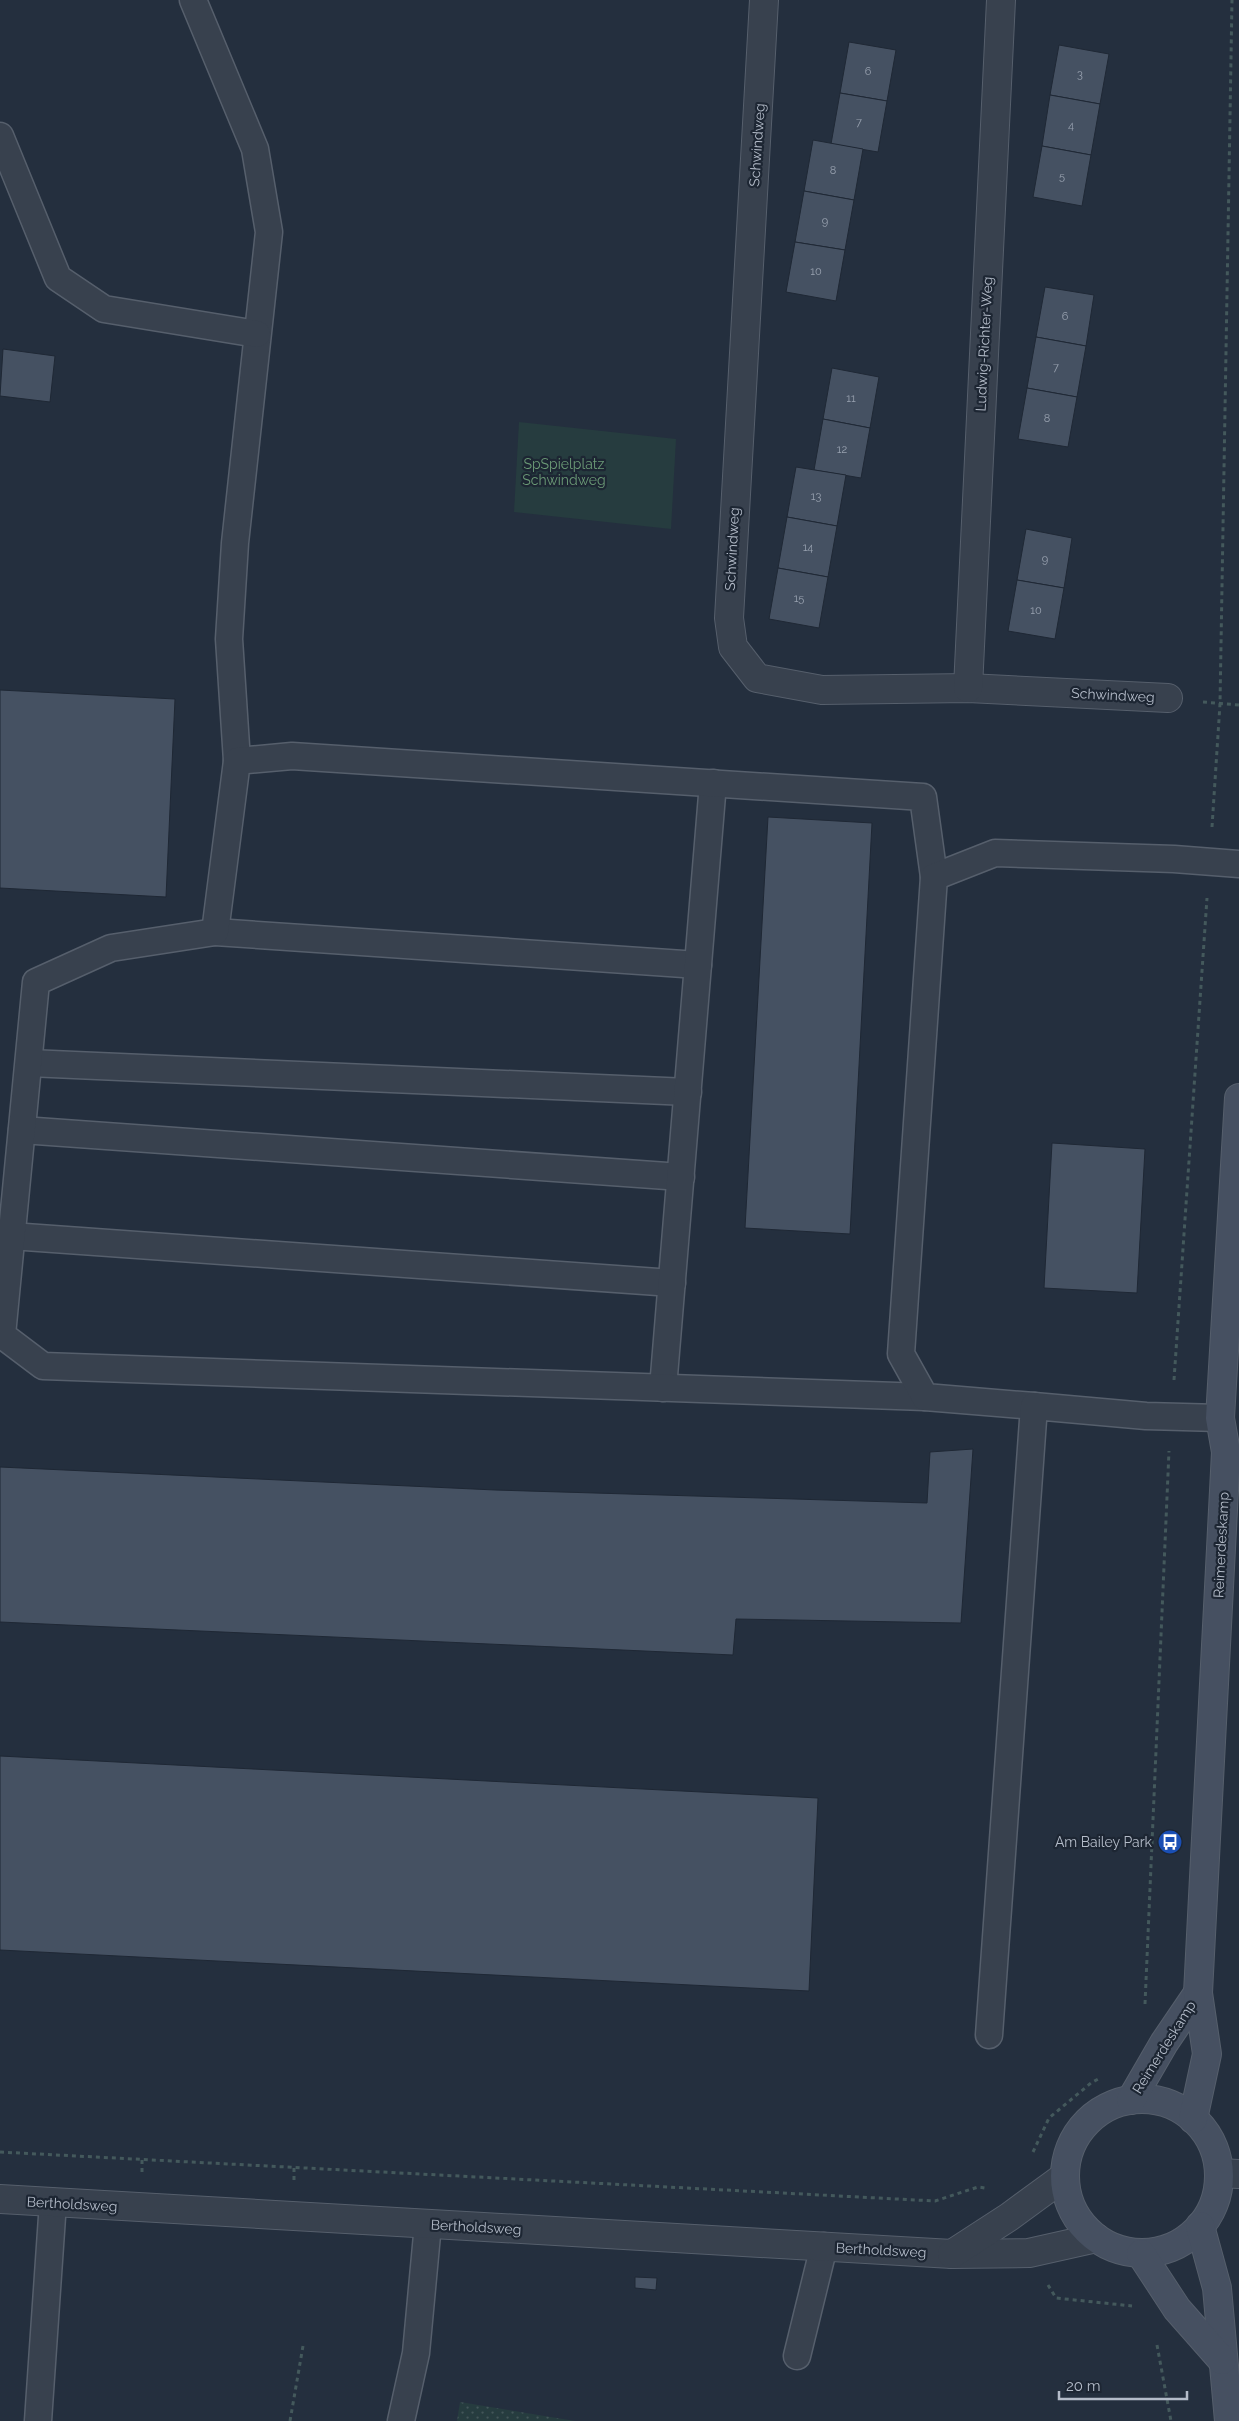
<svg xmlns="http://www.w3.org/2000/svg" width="1239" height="2421" font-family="Raleway,sans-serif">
  <defs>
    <pattern id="grass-dots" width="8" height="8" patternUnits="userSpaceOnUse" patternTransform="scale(1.25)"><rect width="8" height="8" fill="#263c3f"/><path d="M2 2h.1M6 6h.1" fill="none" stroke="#435659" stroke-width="1.8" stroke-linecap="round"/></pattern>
  </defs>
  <rect width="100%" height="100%" fill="#242f3e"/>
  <path fill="url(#grass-dots)" d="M460,2402L575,2421H457Z"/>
  <path fill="#263c3f" d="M519,422L676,439L671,529L514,512Z"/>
  <g fill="#455162" stroke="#1f2835">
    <path d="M849,42L896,50L887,101L840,93Z"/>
    <path d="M1059,45L1109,54L1100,104L1050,95Z"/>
    <path d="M840,93L887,101L878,152L831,144Z"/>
    <path d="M1050,95L1100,104L1091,155L1042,146Z"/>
    <path d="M813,140L863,149L854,200L804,191Z"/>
    <path d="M1042,146L1091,155L1082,206L1033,197Z"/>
    <path d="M804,191L854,200L845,250L795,242Z"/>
    <path d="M795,242L845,250L836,301L786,292Z"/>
    <path d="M1045,287L1094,295L1086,346L1036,337Z"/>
    <path d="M1036,337L1086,346L1077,397L1027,388Z"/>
    <path d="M3,349L55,356L50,402L0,396Z"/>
    <path d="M832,368L879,377L870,428L823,419Z"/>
    <path d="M1027,388L1077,397L1068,447L1018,439Z"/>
    <path d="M823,419L870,428L861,478L814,470Z"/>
    <path d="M796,467L846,475L837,526L787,517Z"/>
    <path d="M787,517L837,526L828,577L778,568Z"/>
    <path d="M1026,529L1072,538L1064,588L1017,580Z"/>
    <path d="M778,568L828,577L819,628L769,619Z"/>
    <path d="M1017,580L1064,588L1055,639L1008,631Z"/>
    <path d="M0,690L175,699L166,897L0,888Z"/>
    <path d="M768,817L872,823L850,1234L745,1228Z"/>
    <path d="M1052,1143L1145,1149L1137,1293L1044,1288Z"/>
    <path d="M973,1449L961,1623L736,1619L733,1655L0,1622V1467L495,1490L927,1503L930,1452Z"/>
    <path d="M0,1756L818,1798L809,1991L0,1950Z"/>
    <path d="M635,2277L657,2278L656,2290L635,2288Z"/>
  </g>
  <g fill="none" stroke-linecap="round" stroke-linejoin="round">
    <defs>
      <g id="service">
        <path d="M193,0L255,149L269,232L235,543L229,639L237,761"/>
        <path d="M0,136L58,278L104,309L257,334"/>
        <path d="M215,932L698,965"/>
        <path d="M29,1063L688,1092"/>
        <path d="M22,1130L681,1177"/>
        <path d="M11,1236L672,1283"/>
        <path d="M663,1388L713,783"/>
        <path d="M925,1397L43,1366L2,1335L36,982L111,948L215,932L237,761L292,756L923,797L934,877"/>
        <path d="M1034,1406L925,1397L901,1354L934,877L995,853L1174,859L1239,864"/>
        <path d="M989,2035L1034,1406L1146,1416L1220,1418"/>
        <path d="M797,2356L824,2246"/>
        <path d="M38,2421L53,2202"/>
        <path d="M401,2421L416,2353L428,2224"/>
      </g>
      <g id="minor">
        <path d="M764,0L729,618L733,647L757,678L822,690L968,688L1168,698"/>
        <path d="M968,688L1001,0"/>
        <path d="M1219,2173L1239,2174"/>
        <path d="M0,2199L952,2254L1029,2253L1096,2238"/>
        <path d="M952,2254L1009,2217L1065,2176"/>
      </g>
      <g id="secondary">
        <circle cx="1142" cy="2176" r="77"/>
        <path d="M1131,2100L1164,2043L1198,1993"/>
        <path d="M1193,2119L1207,2054L1198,1993L1226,1452L1220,1418L1239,1098"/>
        <path d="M1200,2226L1217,2288L1229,2421"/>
        <path d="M1141,2254L1177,2309L1222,2360"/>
      </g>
    </defs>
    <use href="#service" stroke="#565f6c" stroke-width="29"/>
    <use href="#minor" stroke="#565f6c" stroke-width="30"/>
    <use href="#secondary" stroke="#565f6c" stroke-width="30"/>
    <g stroke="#44595c" stroke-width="3" stroke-dasharray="4 4" stroke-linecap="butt">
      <path d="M1203,702L1239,705"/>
      <path d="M1212,827L1220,704L1232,0"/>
      <path d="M1174,1380L1207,898"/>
      <path d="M1145,2004L1169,1451"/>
      <path d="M0,2152L935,2201L978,2187L985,2188"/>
      <path d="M1033,2152L1049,2118L1091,2083L1100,2078"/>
      <path d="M142,2172V2160"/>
      <path d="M294,2180V2168"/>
      <path d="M1048,2285L1056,2298L1132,2306"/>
      <path d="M1157,2345L1171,2421"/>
      <path d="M290,2421L303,2346"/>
    </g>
    <use href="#service" stroke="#38414e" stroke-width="26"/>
    <use href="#minor" stroke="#38414e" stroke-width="28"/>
    <use href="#secondary" stroke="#465061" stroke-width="28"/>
  </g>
  <defs>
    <symbol id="bus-disc" viewBox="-11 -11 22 22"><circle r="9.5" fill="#1a4fb4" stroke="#1d2633"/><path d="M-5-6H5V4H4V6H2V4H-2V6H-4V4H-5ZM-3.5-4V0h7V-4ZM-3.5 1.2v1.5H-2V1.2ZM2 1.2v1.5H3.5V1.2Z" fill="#fff"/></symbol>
  </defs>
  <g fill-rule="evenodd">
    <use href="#bus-disc" x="1156" y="1828" width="28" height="28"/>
  </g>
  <g text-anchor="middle" stroke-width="4.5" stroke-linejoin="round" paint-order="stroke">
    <g font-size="11" fill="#98a1af">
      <text x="868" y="75">6</text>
      <text x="1080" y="78">3</text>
      <text x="859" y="126">7</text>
      <text x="1071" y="129">4</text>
      <text x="833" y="174">8</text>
      <text x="1062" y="180">5</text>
      <text x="825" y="225">9</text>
      <text x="816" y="275">10</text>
      <text x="1065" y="320">6</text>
      <text x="1056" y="371">7</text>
      <text x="851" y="402">11</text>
      <text x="1047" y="422">8</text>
      <text x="842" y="453">12</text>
      <text x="816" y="500">13</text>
      <text x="808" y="551">14</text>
      <text x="1045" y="563">9</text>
      <text x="799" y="602">15</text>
      <text x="1036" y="614">10</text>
    </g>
    <g font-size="14" fill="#b4bcc9" stroke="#1d2633">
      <text transform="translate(757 145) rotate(-86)" y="5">Schwindweg</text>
      <text transform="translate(984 344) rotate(-87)" y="5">Ludwig-Richter-Weg</text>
      <text transform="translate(732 549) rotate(-87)" y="5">Schwindweg</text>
      <text transform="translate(1113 695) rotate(3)" y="5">Schwindweg</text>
      <text transform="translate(1221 1545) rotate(-87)" y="5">Reimerdeskamp</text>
      <text transform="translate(1164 2047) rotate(-58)" y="5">Reimerdeskamp</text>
      <text transform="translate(72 2204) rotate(3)" y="5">Bertholdsweg</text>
      <text transform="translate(476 2227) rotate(3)" y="5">Bertholdsweg</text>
      <text transform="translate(881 2250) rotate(3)" y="5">Bertholdsweg</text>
    </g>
    <g font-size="14" fill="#6b9a76" stroke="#1d2633">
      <text x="564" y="469">SpSpielplatz<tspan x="564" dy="16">Schwindweg</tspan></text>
    </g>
    <g font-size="14" fill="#b4bcc9" stroke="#1d2633" text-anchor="end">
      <text x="1152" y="1847">Am Bailey Park</text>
    </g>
  </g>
  <path d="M1059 2391v8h128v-8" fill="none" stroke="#b4bcc9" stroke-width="2.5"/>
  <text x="1066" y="2391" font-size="15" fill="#b4bcc9" stroke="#1d2633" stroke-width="4" paint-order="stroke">20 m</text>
</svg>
